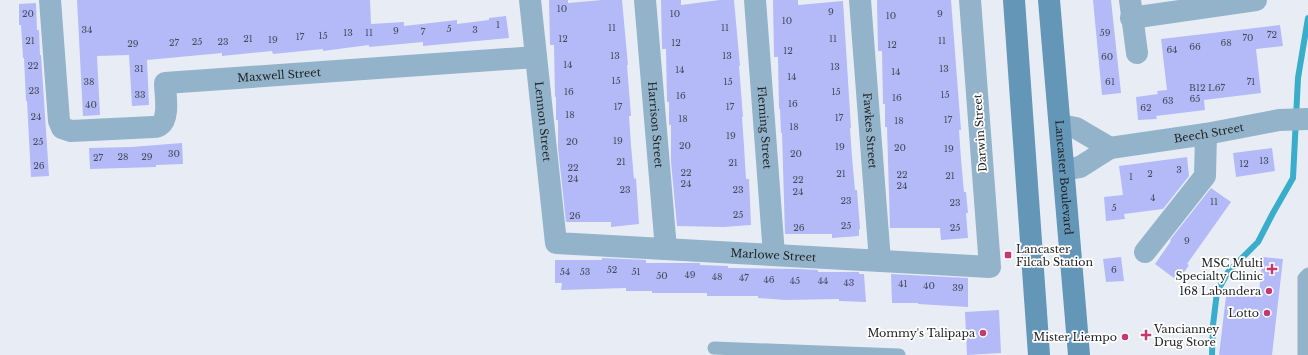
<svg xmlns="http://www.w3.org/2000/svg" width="1308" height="355" font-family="'Libre Baskerville',serif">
  <rect width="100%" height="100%" fill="#e8edf5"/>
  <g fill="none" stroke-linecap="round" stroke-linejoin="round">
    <path stroke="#39adc9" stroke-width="6" d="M1212,355L1213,325L1217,292L1228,272L1258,242L1273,213L1293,178L1298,78L1308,18"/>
  </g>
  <g fill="#b3baf7">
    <path d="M77,0H370L371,24L404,22V26L457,20V24L489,20V18L506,16L509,38L423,46V42L369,47V45L323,51V49L273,54L272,51L222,56V53L147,60L149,105L132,106L129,55L97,56L100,115L83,116Z"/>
    <path d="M549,0H568V3L602,0H622L628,65H627L631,116H629L631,145L634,179L636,178L639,224L611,227V222H566L558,148V120H556V97H555L554,45H550Z"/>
    <path d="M661,0H681V5L720,0H734L740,66H739L743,117H742L744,146L746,179H749L751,225L724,227L677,226L671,162V125H669V102H667L666,49H662Z"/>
    <path d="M773,0H798V5L843,1L851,128H850L852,157L855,190H857L860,229H859V236L832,238V234H785L782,133H781L780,109H779L778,57H774Z"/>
    <path d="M877,0H951L961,130H959L961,159L964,192H966L968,213H966L968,238L941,240L940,228H890L887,127H885V104H883L882,51H878Z"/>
    <path d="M1093,0H1111L1121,93L1102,95Z"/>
    <path d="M36,3L37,30H39L40,55H41L49,176L31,177L27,101H26L24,58H23L21,25H19V4Z"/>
    <path d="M1280,25L1283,46L1256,49L1261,93L1204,100L1205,110L1156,116L1157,119L1138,120L1136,97L1158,94L1157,91L1167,90L1161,39Z"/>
    <path d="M182,143L183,164L156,165V167L90,169L89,148L131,147Z"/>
    <path d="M1272,148L1275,171L1236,177L1233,153Z"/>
    <path d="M1187,157L1189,176L1163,209L1124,214L1125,219L1106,221L1104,197L1123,195L1119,166Z"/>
    <path d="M1211,188L1231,202L1187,264L1189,265L1178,281L1155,264L1171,241L1170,240Z"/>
    <path d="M1121,257L1124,281L1106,282L1103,259Z"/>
    <path d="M1263,257L1283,259L1272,355H1219L1227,288L1259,292Z"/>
    <path d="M602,258L646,260V263H700V265L728,266V268L799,269L818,270V272H859V274H864L866,302L839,301V299L785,300L758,298V296H707V293H652V291H626V288L561,290L562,283H555V260H602Z"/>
    <path d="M891,274L968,278V307L918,304V303H892Z"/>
    <path d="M999,310L1001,353L967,355L965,312Z"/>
  </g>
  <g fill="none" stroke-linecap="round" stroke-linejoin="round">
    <g stroke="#92b3ca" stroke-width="13">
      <path d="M714,348L899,355"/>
      <path d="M1304,355V278L1308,274"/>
    </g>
    <g stroke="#92b3ca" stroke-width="22">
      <path id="s1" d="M50,0L59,121L62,128L71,131L153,127C155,127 158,127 160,125C170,119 165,93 165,83L536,57"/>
      <path id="s2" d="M530,0L556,243L990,267L970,0"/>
      <path id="s3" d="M645,0L666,249"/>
      <path id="s4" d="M755,0L774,255"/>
      <path id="s5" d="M860,0L880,261"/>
      <path d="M1130,0L1137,53"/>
      <path d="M1131,18L1256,0"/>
      <path d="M1060,125L1076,128L1110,148L1080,167L1064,170"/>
      <path id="s6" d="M1110,148L1206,134L1279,120L1308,119"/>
      <path d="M1145,252L1205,176L1206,134"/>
    </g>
    <g stroke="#6396b7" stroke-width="22">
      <path d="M1014,0L1039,355"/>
      <path id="s7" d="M1049,0L1079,355"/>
    </g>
  </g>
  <g fill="#c4396f" stroke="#fff" stroke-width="1.5">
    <rect x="1004" y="251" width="8" height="8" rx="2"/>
    <path d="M1270 263h4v4h4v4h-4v4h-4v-4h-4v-4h4z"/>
    <circle cx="1269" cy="291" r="4"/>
    <circle cx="1267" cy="313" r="4"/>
    <circle cx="983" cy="333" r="4"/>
    <path d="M1144 329h4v4h4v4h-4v4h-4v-4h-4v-4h4z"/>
    <circle cx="1125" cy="337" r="4"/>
  </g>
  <g text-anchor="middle" stroke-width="3.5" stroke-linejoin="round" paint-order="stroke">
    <g font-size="9" fill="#464a5b">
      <text x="562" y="12">10</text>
      <text x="831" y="15">9</text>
      <text x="28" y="17">20</text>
      <text x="675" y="17">10</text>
      <text x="940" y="17">9</text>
      <text x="891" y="19">10</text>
      <text x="787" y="24">10</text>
      <text x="498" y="28">1</text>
      <text x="612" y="31">11</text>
      <text x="725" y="31">11</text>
      <text x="449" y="32">5</text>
      <text x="87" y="33">34</text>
      <text x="475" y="33">3</text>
      <text x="396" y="34">9</text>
      <text x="423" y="35">7</text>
      <text x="348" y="36">13</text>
      <text x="369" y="36">11</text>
      <text x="1105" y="36">59</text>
      <text x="1272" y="38">72</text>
      <text x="323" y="39">15</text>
      <text x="300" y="40">17</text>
      <text x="1248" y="41">70</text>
      <text x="248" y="42">21</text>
      <text x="563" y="42">12</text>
      <text x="833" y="42">11</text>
      <text x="273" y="43">19</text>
      <text x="30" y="44">21</text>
      <text x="942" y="44">11</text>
      <text x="197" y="45">25</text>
      <text x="223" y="45">23</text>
      <text x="174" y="46">27</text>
      <text x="676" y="46">12</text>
      <text x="1226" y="46">68</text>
      <text x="133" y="47">29</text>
      <text x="892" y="48">12</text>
      <text x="1195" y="50">66</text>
      <text x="1172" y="53">64</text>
      <text x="788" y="54">12</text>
      <text x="615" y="59">13</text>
      <text x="727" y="59">13</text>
      <text x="1107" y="60">60</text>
      <text x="568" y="68">14</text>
      <text x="33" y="69">22</text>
      <text x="835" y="70">13</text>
      <text x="139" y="72">31</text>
      <text x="944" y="72">13</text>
      <text x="680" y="73">14</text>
      <text x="896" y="75">14</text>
      <text x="792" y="80">14</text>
      <text x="616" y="84">15</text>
      <text x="89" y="85">38</text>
      <text x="728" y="85">15</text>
      <text x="1110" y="85">61</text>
      <text x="1251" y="85">71</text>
      <text x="1207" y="91">B12 L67</text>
      <text x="34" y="94">23</text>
      <text x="569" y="95">16</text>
      <text x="836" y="95">15</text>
      <text x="140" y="98">33</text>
      <text x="945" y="98">15</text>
      <text x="681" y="99">16</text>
      <text x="897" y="101">16</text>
      <text x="1195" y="102">65</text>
      <text x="1168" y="104">63</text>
      <text x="793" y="107">16</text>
      <text x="91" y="108">40</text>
      <text x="618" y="110">17</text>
      <text x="730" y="110">17</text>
      <text x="1146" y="111">62</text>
      <text x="570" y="118">18</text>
      <text x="36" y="120">24</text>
      <text x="839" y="121">17</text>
      <text x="683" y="122">18</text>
      <text x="948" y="123">17</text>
      <text x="899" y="124">18</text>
      <text x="794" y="130">18</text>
      <text x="731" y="139">19</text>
      <text x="618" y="144">19</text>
      <text x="38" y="145">25</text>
      <text x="572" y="145">20</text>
      <text x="685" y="149">20</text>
      <text x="840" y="150">19</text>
      <text x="900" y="151">20</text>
      <text x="949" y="152">19</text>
      <text x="174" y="157">30</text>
      <text x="796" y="157">20</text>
      <text x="123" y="160">28</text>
      <text x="147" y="160">29</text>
      <text x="98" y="161">27</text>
      <text x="1264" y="164">13</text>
      <text x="621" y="165">21</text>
      <text x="733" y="166">21</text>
      <text x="1244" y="167">12</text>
      <text x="39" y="169">26</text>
      <text x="573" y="171">22</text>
      <text x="1179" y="173">3</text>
      <text x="686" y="176">22</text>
      <text x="841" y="177">21</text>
      <text x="1150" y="177">2</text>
      <text x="902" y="178">22</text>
      <text x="950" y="179">21</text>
      <text x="1131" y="180">1</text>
      <text x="573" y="182">24</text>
      <text x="798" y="183">22</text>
      <text x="686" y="187">24</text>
      <text x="902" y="189">24</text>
      <text x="625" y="193">23</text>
      <text x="738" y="193">23</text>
      <text x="798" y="195">24</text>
      <text x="1153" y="201">4</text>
      <text x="846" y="204">23</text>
      <text x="1214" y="205">11</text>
      <text x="955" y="206">23</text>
      <text x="1114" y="211">5</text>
      <text x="738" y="218">25</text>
      <text x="575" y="219">26</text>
      <text x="846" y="229">25</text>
      <text x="799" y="231">26</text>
      <text x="955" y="231">25</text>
      <text x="1187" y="244">9</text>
      <text x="612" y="273">52</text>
      <text x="1114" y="273">6</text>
      <text x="565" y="275">54</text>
      <text x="585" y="275">53</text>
      <text x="636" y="275">51</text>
      <text x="690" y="278">49</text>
      <text x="662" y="279">50</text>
      <text x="717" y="280">48</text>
      <text x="744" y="281">47</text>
      <text x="769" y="283">46</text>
      <text x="795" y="284">45</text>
      <text x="823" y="284">44</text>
      <text x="849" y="286">43</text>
      <text x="903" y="287">41</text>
      <text x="929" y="289">40</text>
      <text x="958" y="291">39</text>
    </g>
    <g font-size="11" fill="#222427" stroke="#fff">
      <text dy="4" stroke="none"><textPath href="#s1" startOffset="386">Maxwell Street</textPath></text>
      <text dy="4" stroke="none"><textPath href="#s2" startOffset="122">Lennon Street</textPath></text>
      <text dy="4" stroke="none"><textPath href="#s3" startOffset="125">Harrison Street</textPath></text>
      <text dy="4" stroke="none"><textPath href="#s4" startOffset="128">Fleming Street</textPath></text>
      <text dy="4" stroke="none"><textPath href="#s5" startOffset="131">Fawkes Street</textPath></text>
      <text transform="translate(980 133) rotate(-94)" y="4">Darwin Street</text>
      <text dy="4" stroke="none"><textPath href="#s6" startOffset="100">Beech Street</textPath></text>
      <text dy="4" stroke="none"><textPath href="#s7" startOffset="178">Lancaster Boulevard</textPath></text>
      <text dy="4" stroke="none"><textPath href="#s2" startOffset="462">Marlowe Street</textPath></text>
    </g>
    <g font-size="11" fill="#222427" stroke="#fff" text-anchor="end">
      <text x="1016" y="253" text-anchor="start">Lancaster<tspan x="1016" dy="13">Filcab Station</tspan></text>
      <text x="1263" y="267">MSC Multi<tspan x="1263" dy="13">Specialty Clinic</tspan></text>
      <text x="1261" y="295">168 Labandera</text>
      <text x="1259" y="317">Lotto</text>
      <text x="1154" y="333" text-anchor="start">Vancianney<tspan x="1154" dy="13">Drug Store</tspan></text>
      <text x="975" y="337">Mommy's Talipapa</text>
      <text x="1117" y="341">Mister Liempo</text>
    </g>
  </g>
</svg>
